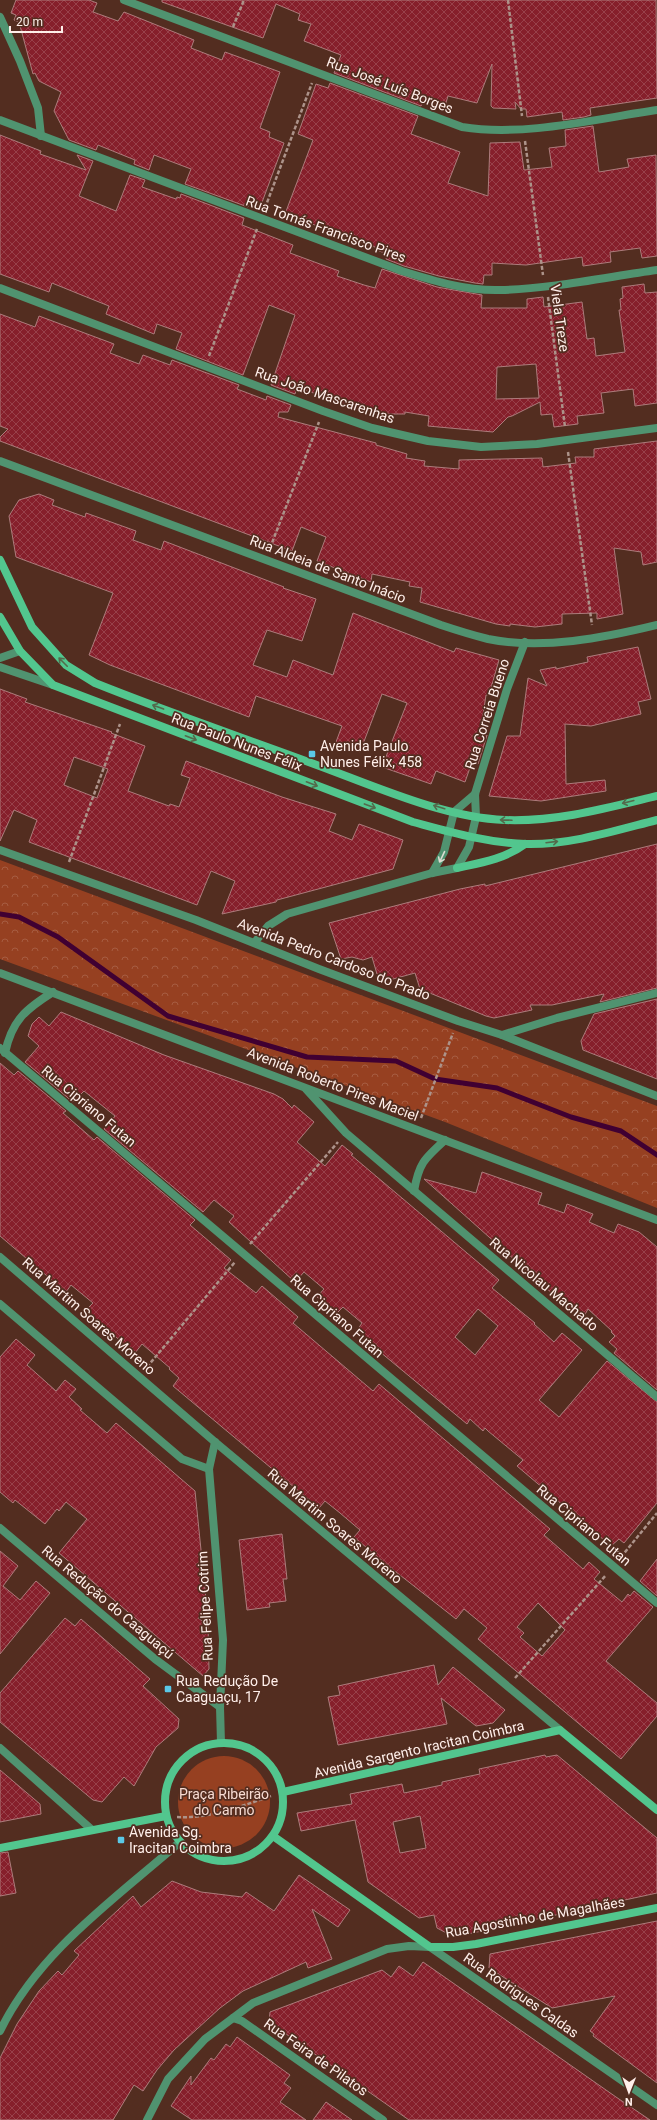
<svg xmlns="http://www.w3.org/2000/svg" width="657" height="2120" font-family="Roboto,sans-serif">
  <defs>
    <pattern id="forest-crowns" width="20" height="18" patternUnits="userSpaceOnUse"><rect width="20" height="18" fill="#964021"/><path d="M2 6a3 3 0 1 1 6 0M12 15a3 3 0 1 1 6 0" fill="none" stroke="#a65c41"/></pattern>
    <pattern id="building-cross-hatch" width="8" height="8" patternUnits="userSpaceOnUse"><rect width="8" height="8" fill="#861f2b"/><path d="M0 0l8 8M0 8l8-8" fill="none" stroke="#98404a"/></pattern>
  </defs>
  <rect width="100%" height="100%" fill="#532d20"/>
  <path fill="url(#forest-crowns)" d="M0,860L657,1106V1208L445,1122L0,959Z"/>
  <circle fill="#964021" cx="224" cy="1802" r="46"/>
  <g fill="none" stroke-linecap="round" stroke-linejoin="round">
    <path stroke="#400032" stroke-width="5" d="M0,914L19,917L58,937L168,1016L307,1057L396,1061L435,1079L497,1088L571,1117L621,1131L657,1155"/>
  </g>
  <g fill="url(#building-cross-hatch)" stroke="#ad7c7c" fill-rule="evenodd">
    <path d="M16,0H89L97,3L93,12L118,21L124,12L194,40L191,48L222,60L225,52L280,72L260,128L270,132L269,137L284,143L261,205L251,201L248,207L185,184L191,169L154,155L149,170L134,164L135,160L98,145L96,150L69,140L54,111L61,92L39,81L35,73L33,74L19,22L14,20L16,15L11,13Z"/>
    <path d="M162,0H656L657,98L590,108L591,115L584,117L563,120L562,112L527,117L526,109H521L515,102L516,109L493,108L491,106L492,64L477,103L448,96L445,106L424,100L421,106L334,73L341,55L304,41L311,24L298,20L300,14L276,4L263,38L162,2Z"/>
    <path d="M330,83L418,116L411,134L460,152L448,183L488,196L490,143L520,142L524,170L552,167L549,148L566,146L565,130L593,126L599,172L629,167L627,159L656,155L657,256L642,258L640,248L610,252L611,262L583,266L582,257L526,265L492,263V275H484L483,284L475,283L439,276L404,266L386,259L388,254L379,251L380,249L285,214L313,140L298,134L316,84L328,88Z"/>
    <path d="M0,135L41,151L40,154L86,170L77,155L93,161L79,196L116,211L130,175L145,180L142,187L176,199L177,197L180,198L181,194L244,218L242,225L293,245L290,253L339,271L337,276L364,285L375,288L382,269L437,287L482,295L481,308H527V299L543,297L544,307L582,302L587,339L594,338L596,356L625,352L619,310H621L620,299L623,298L622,287L644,284L645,293L657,292V403L635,406L633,389L601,393L604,413L577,416L578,424L554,427L552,414L541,415L540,402L512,416L508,417L493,432L428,426L429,416L405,412V414H371L297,387L295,394L271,385L295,315L269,305L243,375L176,349L182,333L157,324L154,334L106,314L109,306L84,296L52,283L49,292L0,274ZM536,364L539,398L496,399L497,367Z"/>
    <path d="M0,314L35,327L39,316L114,344L110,353L139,364L143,355L170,365L172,360L239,385L237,389L266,400L267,396L291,405L288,412H279L278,417L376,443V445L407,454L406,458L425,461L424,466L459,469V460L542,458L543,467L576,463L575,457H594V449L657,441V562L643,565L641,552L614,548L623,614L597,619V613L562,614V624L535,627L510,624V626L496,624L420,602L422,588L409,586L410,582L372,574L371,582L317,561L326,537L301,527L292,551L0,441V437L8,429L0,426Z"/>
    <path d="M39,494L54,500L52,505L85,517L86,513L136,531L133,540L161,550L164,541L284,587L283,588L316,599L302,641L267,630L253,665L287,677L293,660L333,675L353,613L454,652L456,648L499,660L489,695H486L480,735H487L478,764L472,762L465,782L436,771L431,784L382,767L407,703L382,694L360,752L336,742L342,726L256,696L249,717L110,665L89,655L113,593L16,557L9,516L19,500Z"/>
    <path d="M638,647L651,699L638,702L641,714L591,726L565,724L566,784L605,780L606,791L541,801L489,796L507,736H520L528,678L547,686L540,670L556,667V669L588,662L587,657Z"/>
    <path d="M0,689L27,699L25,702L112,732L111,733L145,746L128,791L169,806L170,804L179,807L190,778L181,775L186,761L282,797L336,814L329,831L352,840L359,824L403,840L393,869L277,900L276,902L222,914L235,881L211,871L197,905L29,842L37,820L14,810L0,841ZM74,757L108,769L97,798L64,785Z"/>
    <path d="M657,844V988L600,1002L604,994L552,1005H530L532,1010L494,1018L486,1016L420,989L415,973L393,979L377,974L372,957L363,960L352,957L341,959L329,923L460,889L485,884V886Z"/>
    <path d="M657,999V1079L583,1050L581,1041L594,1014Z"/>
    <path d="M61,1012L164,1055L274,1094L283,1099L292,1108L294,1105L314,1122L297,1142L325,1166L342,1145L353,1154L351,1155L499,1280L492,1288L535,1323L534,1324L554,1342L562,1333L582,1350L539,1400L559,1417L607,1361L657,1402V1503L624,1543L619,1539L611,1546L517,1466L523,1460L488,1431L485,1428L483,1431L470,1419L467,1424L356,1332L362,1323L343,1307L337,1313L317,1297L324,1289L304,1272L295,1282L229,1222L234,1216L214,1200L203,1212L104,1129L115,1116L84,1091L73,1102L25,1062L39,1046L28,1036L32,1024L39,1017L49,1026ZM478,1309L498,1326L475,1355L455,1337Z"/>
    <path d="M0,1063L14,1075L18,1071L66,1111L63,1113L94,1140L97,1137L195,1220L190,1225L231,1260L224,1268L256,1293L262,1286L298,1317L293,1323L373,1391L379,1384L550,1529L544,1535L583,1569L589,1562L600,1572L594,1579L622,1602L628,1594L630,1596L634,1591L653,1607L606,1661L657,1703V1716L621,1759L478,1639L487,1628L464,1609L456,1619L391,1568L354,1537L360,1530L340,1513L325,1501L319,1508L173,1386L179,1378L169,1369L170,1368L142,1344L135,1353L85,1311L93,1303L71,1285L66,1292L0,1236ZM538,1603L565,1630L542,1656L520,1637L524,1633L517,1627Z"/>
    <path d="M482,1172L542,1193L538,1204L564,1213L567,1204L593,1214L589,1222L614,1233L618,1224L639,1232L657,1247V1390L614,1353L617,1349L609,1342L615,1336L611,1332L612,1331L588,1309L582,1320L424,1179L476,1193Z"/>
    <path d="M16,1339L35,1355L27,1365L56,1391L65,1380L76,1389L69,1397L82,1409L80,1410L107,1433L116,1423L195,1491L207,1609L198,1618L208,1625L209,1669L203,1676L59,1553L87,1519L66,1502L59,1511L57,1509L45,1524L15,1500L13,1503L0,1492V1357Z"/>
    <path d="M282,1534L287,1579H283L286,1601L269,1603L270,1607L247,1610L239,1540Z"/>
    <path d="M0,1551L18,1566L3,1586L20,1600L36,1581L50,1593L0,1654Z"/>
    <path d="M657,1559V1596L640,1581Z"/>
    <path d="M65,1618L75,1626L81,1619L150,1679L143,1686L179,1719L178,1728L156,1747L134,1786L124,1777L102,1802L93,1800L0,1722V1693Z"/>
    <path d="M434,1665L438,1685L453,1667L505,1710L493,1723L476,1726L441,1698L447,1724L338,1745L328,1697L340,1695L338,1686Z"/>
    <path d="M545,1755L546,1757L557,1755L657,1838V1893L454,1937L437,1928L434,1915L419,1918L368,1882L355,1820L301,1831L297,1813L352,1804L350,1794L402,1784L404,1793L442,1785V1782L480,1774L479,1769ZM420,1816L426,1848L400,1853L393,1822Z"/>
    <path d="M0,1770L40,1804L41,1814L0,1822Z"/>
    <path d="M8,1852L16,1893L0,1896V1853Z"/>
    <path d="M299,1875L350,1910L338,1927L312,1909L332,1959L308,1968L306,1962L243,1991L220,2008L174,2050L157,2070L143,2091L134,2085L113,2120H0V2058L17,2024L39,1991L58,1971L62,1975L79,1955L74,1951L133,1896L141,1907L172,1881L201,1892L242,1897L246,1892L274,1911Z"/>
    <path d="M657,1921V2083L593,2036L594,2034L590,2031L615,1996L552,2008L489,1968L490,1954Z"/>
    <path d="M423,1962L616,2097L650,2120H409L269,2022L270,2012L382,1970L391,1977L399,1966L413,1976Z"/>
    <path d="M237,2037L290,2075L284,2083L291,2088L280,2102L306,2120H192L171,2106L191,2076V2085L211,2058L214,2060L226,2044L230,2047Z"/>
    <path d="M326,2102L352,2120H313Z"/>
  </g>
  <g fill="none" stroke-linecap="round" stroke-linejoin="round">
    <g stroke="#ad938a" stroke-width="2.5" stroke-dasharray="4 2" stroke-linecap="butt">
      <path d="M508,0L522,116"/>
      <path d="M233,27L244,0"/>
      <path d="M525,141L543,275"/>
      <path d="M265,208L312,83"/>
      <path d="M548,297L565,427"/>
      <path d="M209,356L257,229"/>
      <path d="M568,452L592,625"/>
      <path d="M270,548L319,422"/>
      <path d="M69,862L120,724"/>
      <path d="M421,1118L453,1033"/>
      <path d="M250,1244L338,1142"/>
      <path d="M147,1367L235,1262"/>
      <path d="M621,1557L657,1513"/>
      <path d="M515,1678L606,1575"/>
      <path d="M177,1817C209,1819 242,1806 271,1796"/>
    </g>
    <g stroke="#509370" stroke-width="8">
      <path d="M124,0L462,127C524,137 595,119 657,110"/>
      <path d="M0,17L20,61L38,108L41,136"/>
      <path d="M0,120L402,271C434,281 466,291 500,290C550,289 607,277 657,270"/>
      <path d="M0,288L323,411L372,428L428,441L481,447L537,444L657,428"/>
      <path d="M0,461L441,625C456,630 472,635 488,639C542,650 604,638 657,625"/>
      <path d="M0,658L20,651"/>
      <path d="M0,667L53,685"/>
      <path d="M0,850L196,920L319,969L458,1021L502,1035L657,1096"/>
      <path d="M432,873L444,852L454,812L475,794"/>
      <path d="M255,942L268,926L287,914L432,873L457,868L469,847L476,817L475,794L507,689L525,642"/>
      <path d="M0,973L657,1220"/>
      <path d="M502,1035L557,1018L657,993"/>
      <path d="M0,1048L657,1603"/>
      <path d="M5,1053C12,1020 26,1009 53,992"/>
      <path d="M306,1089L346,1133L657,1397"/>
      <path d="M414,1191C419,1163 424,1159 445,1140"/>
      <path d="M0,1257L215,1442L560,1730"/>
      <path d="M0,1304L182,1459L209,1469"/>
      <path d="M215,1442L209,1469L223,1640L220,1707L221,1743"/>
      <path d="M0,1528L155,1659L220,1707"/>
      <path d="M0,1748L91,1829"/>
      <path d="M233,2018L242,2021L383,2120"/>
      <path d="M0,2031C39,1951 115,1899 180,1842"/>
      <path d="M147,2120L168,2079L205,2039L253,2003L387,1949L409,1946L430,1947L657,2105"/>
    </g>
    <g stroke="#52c68e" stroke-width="8">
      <path d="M0,560L32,627L66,665L95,683C167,712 241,737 314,764C372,785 444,818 505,820C557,822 607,808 657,796"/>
      <path d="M0,617L20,651L53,685L413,822C450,832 487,843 526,844C570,845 614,831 657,820"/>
      <path d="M457,868C480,863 505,859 525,844"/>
      <circle cx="224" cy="1802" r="59"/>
      <path d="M283,1792L560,1730L657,1810"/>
      <path d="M273,1836L430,1947H453L476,1944L657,1908"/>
      <path d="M0,1848L166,1816"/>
    </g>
  </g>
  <defs><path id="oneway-shaft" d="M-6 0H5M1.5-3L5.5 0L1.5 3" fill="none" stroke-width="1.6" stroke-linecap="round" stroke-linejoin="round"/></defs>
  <g stroke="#536a4c">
    <use href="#oneway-shaft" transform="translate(63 662) rotate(-135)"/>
    <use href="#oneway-shaft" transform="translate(158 707) rotate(-160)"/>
    <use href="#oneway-shaft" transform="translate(191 738) rotate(21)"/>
    <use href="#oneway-shaft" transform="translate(312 784) rotate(21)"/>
    <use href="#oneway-shaft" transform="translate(628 802) rotate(166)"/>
    <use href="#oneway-shaft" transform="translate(370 806) rotate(20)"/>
    <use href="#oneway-shaft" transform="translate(439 807) rotate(-163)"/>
    <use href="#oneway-shaft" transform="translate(506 820) rotate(-178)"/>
    <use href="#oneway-shaft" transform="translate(552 842) rotate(-7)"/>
  </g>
  <use stroke="#dcddd2" href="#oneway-shaft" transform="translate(442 857) rotate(115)"/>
  <g fill="#5bc8e6" stroke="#532d20" stroke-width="1.5">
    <rect x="308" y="750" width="8" height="8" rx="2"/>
    <rect x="164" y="1685" width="8" height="8" rx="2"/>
    <rect x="117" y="1836" width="8" height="8" rx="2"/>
  </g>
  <g text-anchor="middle" stroke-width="3.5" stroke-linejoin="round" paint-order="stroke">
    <g font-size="14" fill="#ffefea" stroke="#532d20">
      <text transform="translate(390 85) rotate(21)" y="5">Rua José Luís Borges</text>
      <text transform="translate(326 229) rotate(20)" y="5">Rua Tomás Francisco Pires</text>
      <text transform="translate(560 318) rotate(82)" y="5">Viela Treze</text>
      <text transform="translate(325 395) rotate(19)" y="5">Rua João Mascarenhas</text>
      <text transform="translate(328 569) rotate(21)" y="5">Rua Aldeia de Santo Inácio</text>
      <text transform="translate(487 714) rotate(-72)" y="5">Rua Correia Bueno</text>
      <text transform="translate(237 742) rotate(21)" y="5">Rua Paulo Nunes Félix</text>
      <text transform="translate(334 959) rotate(21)" y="5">Avenida Pedro Cardoso do Prado</text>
      <text transform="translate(333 1084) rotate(21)" y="5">Avenida Roberto Pires Maciel</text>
      <text transform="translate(89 1106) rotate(40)" y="5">Rua Cipriano Futan</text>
      <text transform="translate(544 1284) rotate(40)" y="5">Rua Nicolau Machado</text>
      <text transform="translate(89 1316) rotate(41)" y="5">Rua Martim Soares Moreno</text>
      <text transform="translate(337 1316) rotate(41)" y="5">Rua Cipriano Futan</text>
      <text transform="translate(584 1525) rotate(40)" y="5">Rua Cipriano Futan</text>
      <text transform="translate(335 1526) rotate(40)" y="5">Rua Martim Soares Moreno</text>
      <text transform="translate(108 1602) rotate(40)" y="5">Rua Redução do Caaguaçú</text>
      <text transform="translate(205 1606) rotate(-93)" y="5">Rua Felipe Cotrim</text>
      <text transform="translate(419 1749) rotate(-13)" y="5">Avenida Sargento Iracitan Coimbra</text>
      <text transform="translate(535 1917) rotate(-10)" y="5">Rua Agostinho de Magalhães</text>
      <text transform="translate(521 1995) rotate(35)" y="5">Rua Rodrigues Caldas</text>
      <text transform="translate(316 2057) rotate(35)" y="5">Rua Feira de Pilatos</text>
    </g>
    <g font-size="14" fill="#ffefea" stroke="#532d20" text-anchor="start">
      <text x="320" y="751">Avenida Paulo<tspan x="320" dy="16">Nunes Félix, 458</tspan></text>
      <text x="176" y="1686">Rua Redução De<tspan x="176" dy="16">Caaguaçu, 17</tspan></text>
      <text x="129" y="1837">Avenida Sg.<tspan x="129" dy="16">Iracitan Coimbra</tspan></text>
    </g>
    <g font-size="14" fill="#f7dbd2" stroke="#532d20">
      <text x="224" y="1799">Praça Ribeirão<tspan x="224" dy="16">do Carmo</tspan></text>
    </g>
  </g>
  <g transform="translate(629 2092) rotate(181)" stroke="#532d20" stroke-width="3" paint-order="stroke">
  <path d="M0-3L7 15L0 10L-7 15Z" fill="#ffefea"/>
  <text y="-6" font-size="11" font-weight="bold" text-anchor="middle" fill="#ffefea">N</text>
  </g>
  <path d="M10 26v6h52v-6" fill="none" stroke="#ffefea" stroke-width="2"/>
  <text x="16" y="26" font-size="12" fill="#ffefea" stroke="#532d20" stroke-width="3" paint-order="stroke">20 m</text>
</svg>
